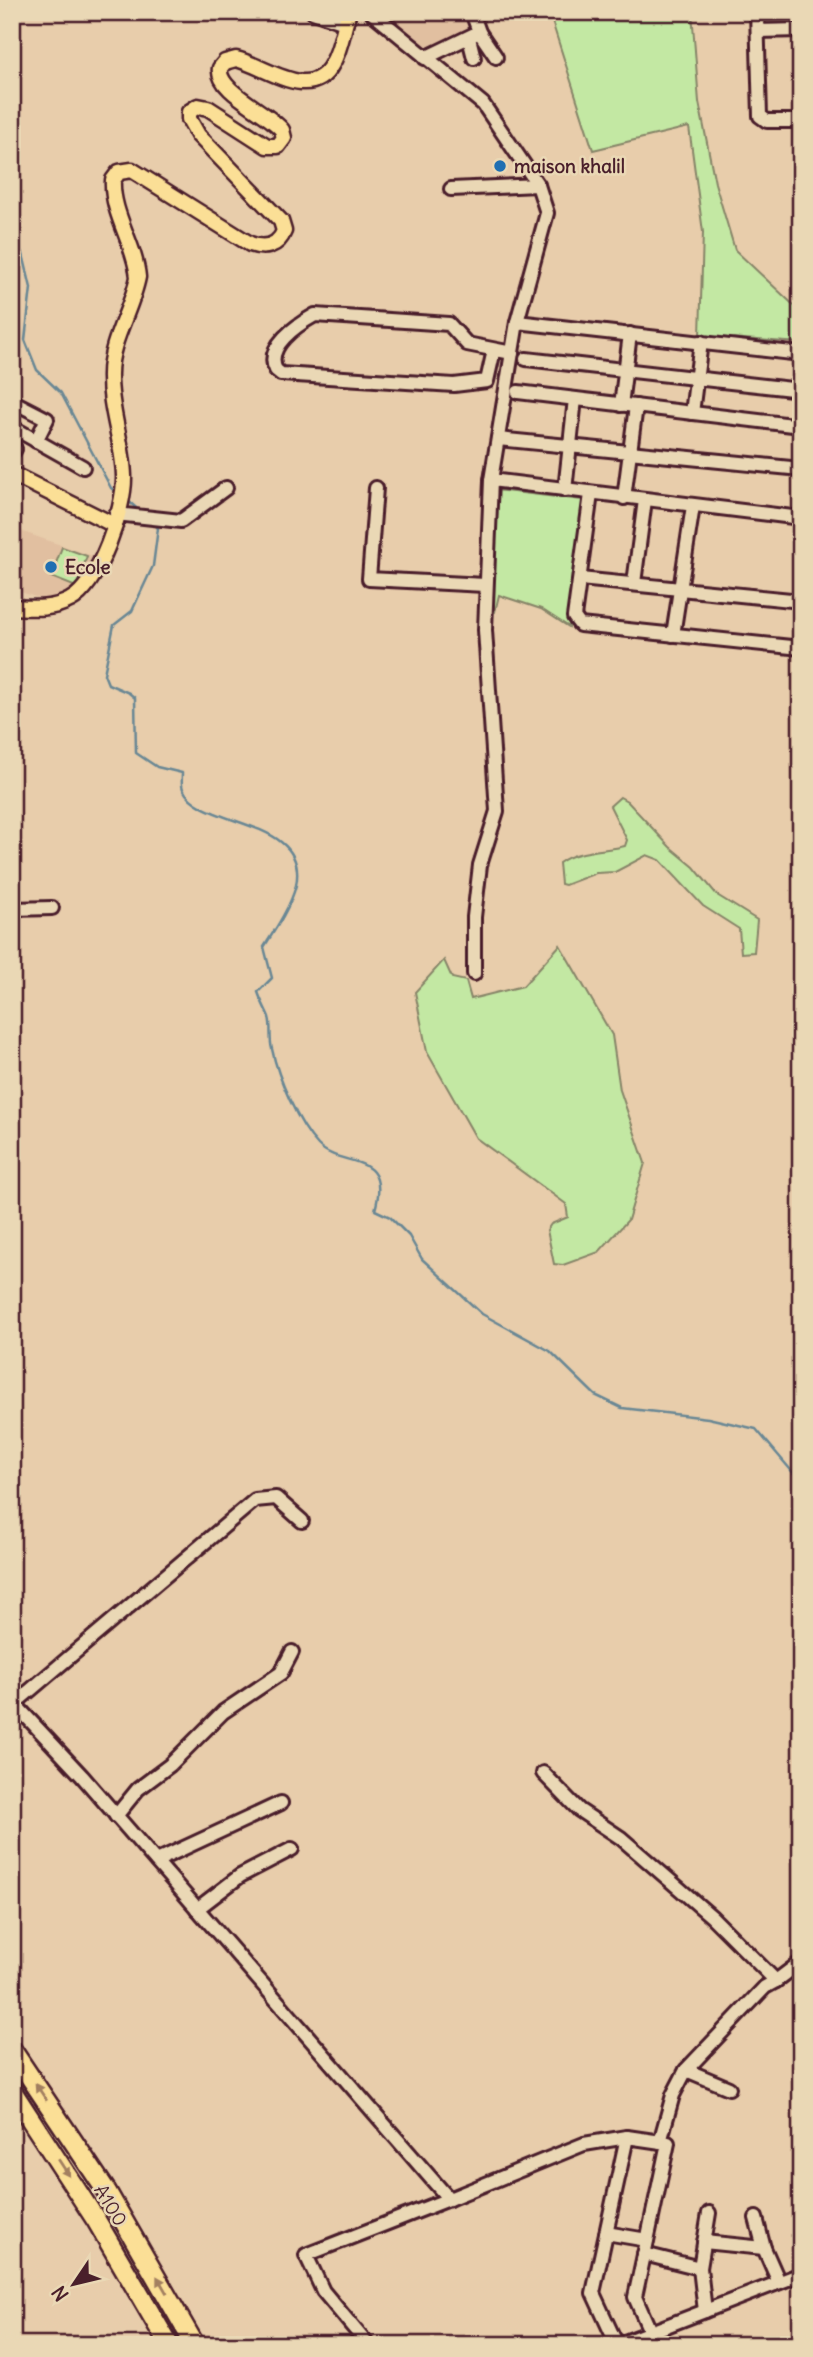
<svg xmlns="http://www.w3.org/2000/svg" width="813" height="2357" font-family="Delius,sans-serif">
  <rect width="100%" height="100%" fill="#e8cdab"/>
  <filter id="ink" filterUnits="userSpaceOnUse"><feTurbulence type="fractalNoise" baseFrequency=".0143" numOctaves="2"/><feDisplacementMap in="SourceGraphic" scale="14" xChannelSelector="R" yChannelSelector="G"/><feConvolveMatrix kernelMatrix="1 2 1 2 8 2 1 2 1" color-interpolation-filters="sRGB"/></filter>
  <g filter="url(#ink)">
    <g fill="#e1bfa0">
      <path d="M383,12H466L470,25L460,37L427,47Z"/>
      <path d="M12,528L95,557L85,578L65,596L58,595L50,602L12,589Z"/>
    </g>
    <g fill="#c3e8a3" stroke="#868467" stroke-width="2">
      <path d="M549,12H692L699,102L715,183L735,250L801,312V343L700,336L703,232L689,127L593,150Z"/>
      <path d="M495,490L583,500L569,627L541,609L499,595L495,612L488,611Z"/>
      <path d="M62,547L87,556L76,587L51,577Z"/>
      <path d="M620,797L627,801L670,847L694,867L717,895L757,920L754,952L741,953L739,929L703,906L660,860L647,855L615,872L596,873L565,885L561,884L559,863C576,850 604,851 625,846L627,840L610,806Z"/>
      <path d="M560,945L612,1035L620,1090L645,1163L628,1220L599,1252L563,1265L554,1264L547,1230L551,1224L568,1217L566,1204L476,1138L427,1052L415,992L444,960L452,978L466,981L471,999L523,986Z"/>
    </g>
    <g fill="none" stroke-linecap="round" stroke-linejoin="round">
      <g stroke="#698794" stroke-width="2.5">
        <path d="M12,239L23,254L31,288L25,340L37,370L61,393L111,488L117,493"/>
        <path d="M126,499L142,513"/>
        <path d="M152,522L158,528L153,566L132,611L114,625L104,674L108,684L129,693L135,698L136,753L157,767L182,773C182,777 181,785 183,789C201,828 310,818 296,885C291,906 275,930 264,947L272,978L258,992C261,1001 265,1008 269,1017C272,1027 269,1039 272,1049C278,1078 298,1124 318,1145C341,1169 392,1150 375,1210L390,1217L409,1236L422,1259L482,1314L550,1351L595,1395L622,1408L708,1418L756,1429L801,1482"/>
      </g>
      <defs>
        <g id="minor">
          <path d="M313,12L345,23"/>
          <path d="M371,12L483,104L538,185L547,213L517,322L491,480L485,630L497,811L480,865L474,917V974"/>
          <path d="M472,12L479,32L496,57"/>
          <path d="M757,12L760,116L767,121H801"/>
          <path d="M758,31L801,30"/>
          <path d="M469,38L474,58"/>
          <path d="M425,58L479,32"/>
          <path d="M451,189L538,185"/>
          <path d="M517,322L801,354"/>
          <path d="M494,350L487,381L454,385L281,374L276,370C264,347 297,325 315,315L449,324L467,344L512,353"/>
          <path d="M526,359L801,390"/>
          <path d="M518,392L801,426"/>
          <path d="M12,401L47,419L36,441"/>
          <path d="M621,405L630,334"/>
          <path d="M692,413L701,342"/>
          <path d="M12,427L83,467"/>
          <path d="M498,439L801,469"/>
          <path d="M12,447L15,449L12,453"/>
          <path d="M491,480L801,518"/>
          <path d="M376,488L369,579L485,585"/>
          <path d="M565,490L575,399"/>
          <path d="M591,494L574,617L580,625L801,648"/>
          <path d="M624,498L636,406"/>
          <path d="M116,514L181,521L226,488"/>
          <path d="M580,579L801,601"/>
          <path d="M634,583L645,500"/>
          <path d="M673,635L693,506"/>
          <path d="M12,909L52,908"/>
          <path d="M12,1701L82,1776L449,2199L306,2255L323,2291L368,2345"/>
          <path d="M14,1704L255,1500L276,1498L302,1521"/>
          <path d="M543,1773L579,1810L621,1838L712,1917L776,1981L765,1987L686,2070L673,2095L660,2142"/>
          <path d="M116,1816L138,1789L170,1765L223,1712L281,1673L292,1652"/>
          <path d="M156,1861L281,1803"/>
          <path d="M197,1909L240,1876L292,1849"/>
          <path d="M776,1981L801,1962"/>
          <path d="M686,2070L729,2088"/>
          <path d="M449,2199L584,2144L627,2137"/>
          <path d="M756,2218L764,2248L779,2282"/>
          <path d="M606,2233L647,2240"/>
          <path d="M704,2242L764,2248"/>
          <path d="M644,2254L700,2268"/>
          <path d="M705,2311L700,2268L709,2213"/>
          <path d="M617,2345L593,2293L627,2137L668,2143L635,2297L650,2331"/>
          <path d="M617,2345L801,2274"/>
        </g>
        <g id="major">
          <path d="M12,474L114,525"/>
          <path d="M12,607C32,608 52,610 70,600C99,585 125,508 124,476C123,442 109,408 110,374C110,341 132,309 138,277C135,244 111,213 113,180L119,172L132,170L250,244C264,249 278,247 284,231L281,221L198,135L189,119V112L198,106L208,108L267,146H278L284,138L282,130C268,112 216,91 220,68L225,62L236,59C266,66 311,104 332,64C341,49 343,29 349,12"/>
        </g>
        <g id="highway">
          <path d="M12,2050L107,2192L195,2345"/>
          <path d="M12,2091L96,2220L169,2345"/>
        </g>
      </defs>
      <use href="#minor" stroke="#4a1f2b" stroke-width="18"/>
      <use href="#major" stroke="#4a1f2b" stroke-width="19"/>
      <use href="#highway" stroke="#4a1f2b" stroke-width="23"/>
      <use href="#minor" stroke="#ead8b5" stroke-width="12"/>
      <use href="#major" stroke="#fbdf96" stroke-width="14"/>
      <use href="#highway" stroke="#fbdf96" stroke-width="18"/>
    </g>
    <defs><path id="oneway-solid" d="M-6-.8H1V-3.2L6.5 0L1 3.2V.8H-6Z" transform="scale(1.75)"/></defs>
    <g fill="#a27f60">
      <use href="#oneway-solid" transform="translate(41 2092) rotate(-124)"/>
      <use href="#oneway-solid" transform="translate(64 2168) rotate(57)"/>
      <use href="#oneway-solid" transform="translate(162 2285) rotate(-120)"/>
    </g>
  </g>
  <g fill="#1f6fb2" stroke="#ead8b5" stroke-width="2.5">
    <circle cx="500" cy="166" r="7"/>
    <circle cx="51" cy="567" r="7"/>
  </g>
  <g text-anchor="middle" stroke-width="5" stroke-linejoin="round" paint-order="stroke">
    <g font-size="19" font-weight="bold" fill="#4a1f2b" stroke="#ead8b5" text-anchor="start">
      <text x="514" y="173">maison khalil</text>
      <text x="65" y="574">Ecole</text>
    </g>
    <g font-size="19" fill="#4a1f2b" stroke="#ead8b5">
      <text transform="translate(111 2205) rotate(59)" y="7">A100</text>
    </g>
  </g>
  <rect width="813" height="2357" fill="none" stroke="#ead8b5" stroke-width="42"/>
  <rect x="21" y="21" width="771" height="2315" fill="none" stroke="#4a1f2b" stroke-width="2.5" filter="url(#ink)"/>
  <g transform="translate(74 2284) rotate(235)" stroke="#ead8b5" stroke-width="5" paint-order="stroke">
  <path d="M0-5L12 26L0 18L-12 26Z" fill="#4a1f2b"/>
  <text y="-10" font-size="19" font-weight="bold" text-anchor="middle" fill="#4a1f2b">N</text>
  </g>
</svg>
